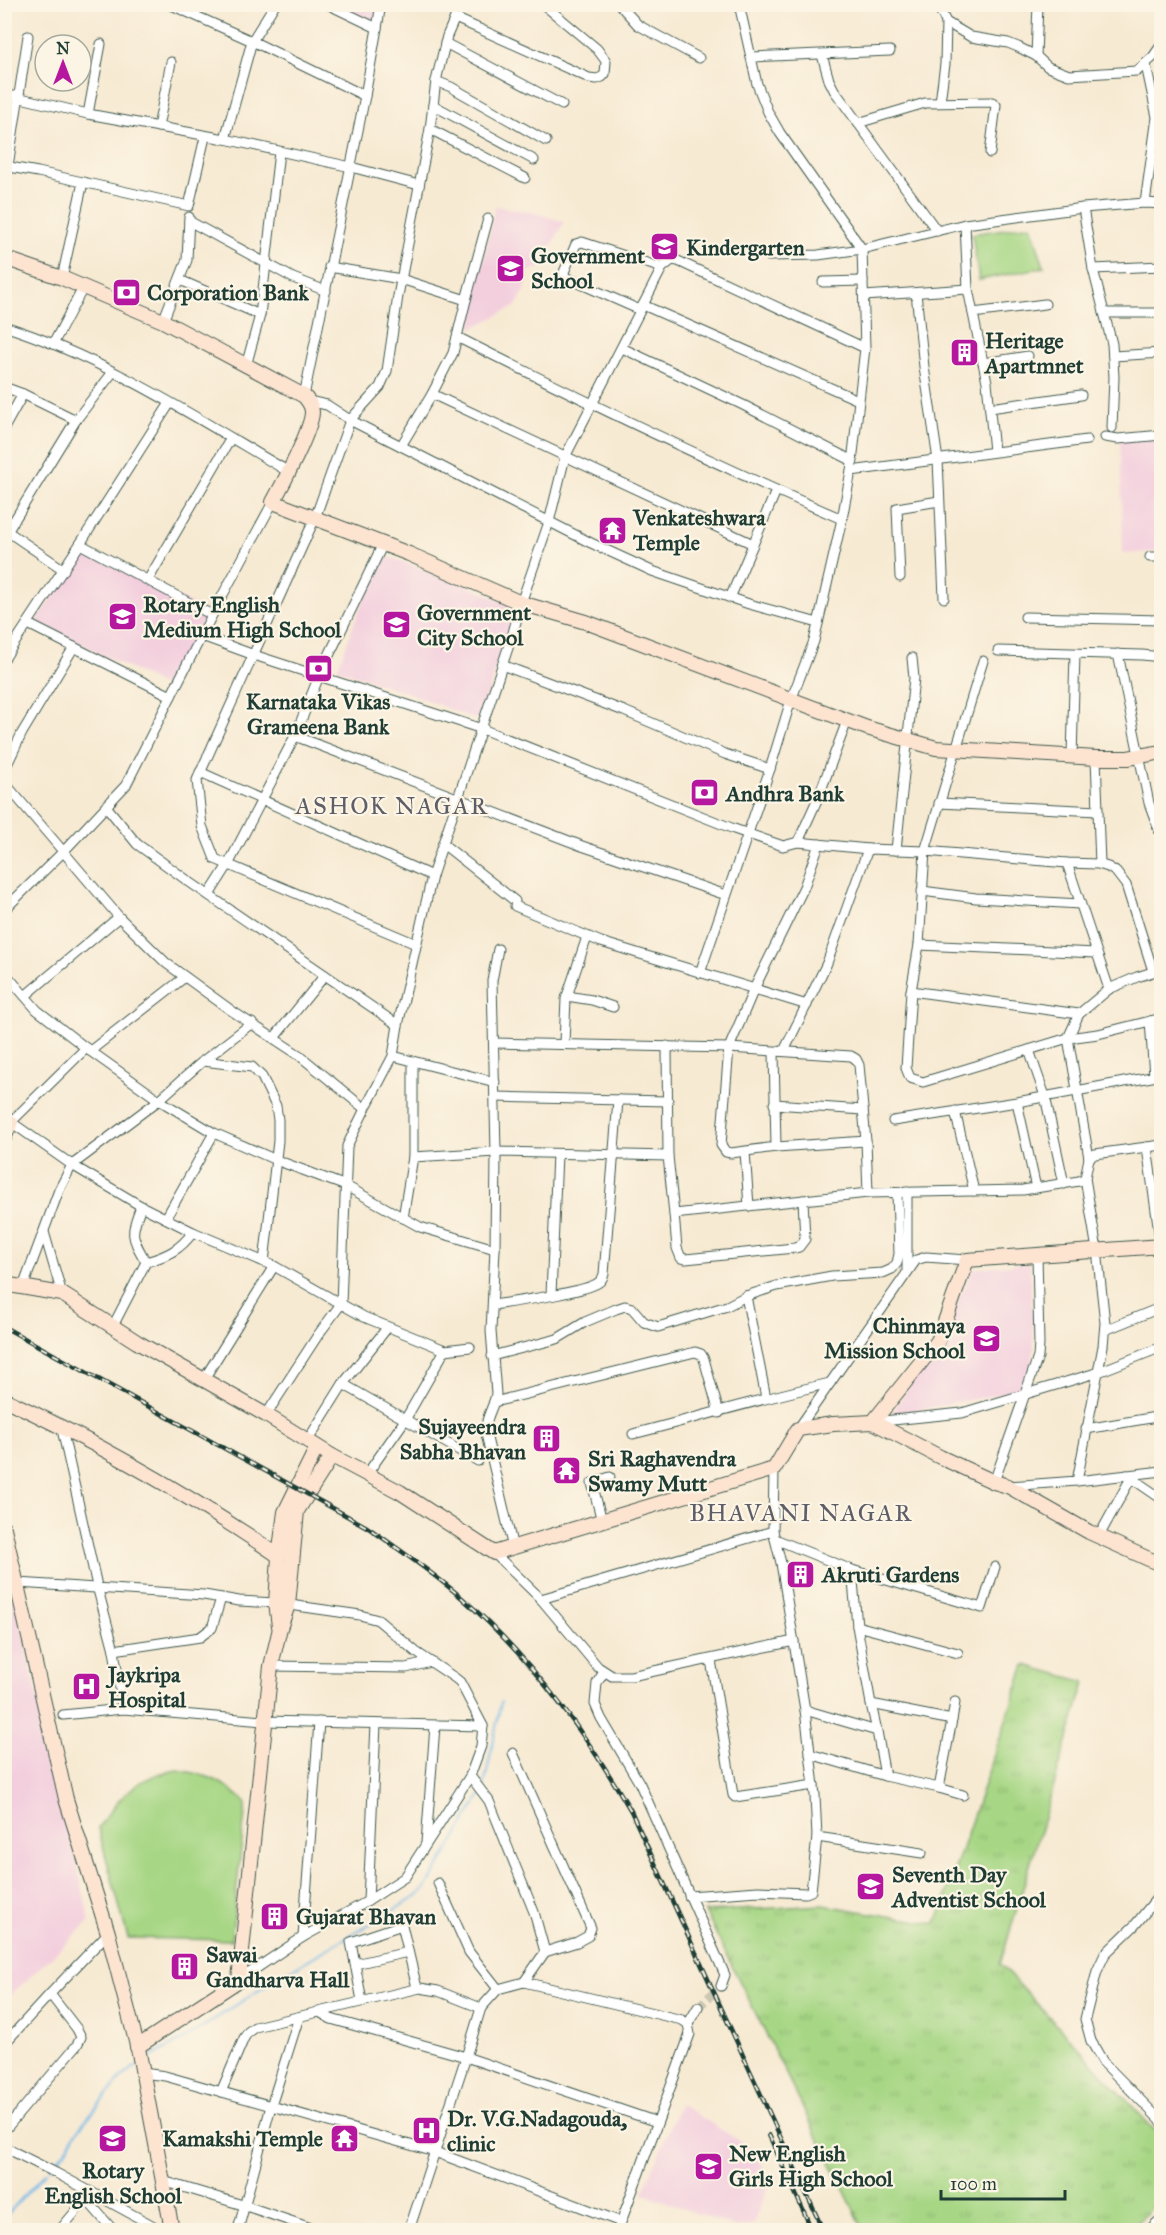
<svg xmlns="http://www.w3.org/2000/svg" width="1166" height="2235" font-family="'IM FELL Great Primer',serif">
  <defs>
    <pattern id="grass-tufts" width="24" height="20" patternUnits="userSpaceOnUse" patternTransform="scale(1.5)"><rect width="24" height="20" fill="#a7d785"/><path d="M3 7l-1-3M5 7V3M7 7l1-3M15 17l-1-3M17 17v-4M19 17l1-3" fill="none" stroke="#8fb973"/></pattern>
  </defs>
  <rect width="100%" height="100%" fill="#fcf5e5"/>
  <filter id="ink" filterUnits="userSpaceOnUse"><feTurbulence type="fractalNoise" baseFrequency=".0167" numOctaves="2"/><feDisplacementMap in="SourceGraphic" scale="12" xChannelSelector="R" yChannelSelector="G"/><feConvolveMatrix kernelMatrix="1 2 1 2 8 2 1 2 1" color-interpolation-filters="sRGB"/></filter>
  <filter id="wash" filterUnits="userSpaceOnUse"><feTurbulence type="fractalNoise" baseFrequency=".008" numOctaves="4" result="noise"/><feDisplacementMap in="SourceGraphic" scale="24" xChannelSelector="R" yChannelSelector="G"/><feGaussianBlur stdDeviation="1.35" result="paint"/><feColorMatrix in="noise" values="0 0 0 0 0 0 0 0 0 0 0 0 0 0 0 0 0 1.4 0 .05"/><feComposite in="paint" operator="in"/></filter>
  <g filter="url(#wash)">
    <rect width="100%" height="100%" fill="#f7ead3"/>
    <g fill="#f3cfde">
      <path d="M334,5H378L376,25Z"/>
      <path d="M495,206L535,213L564,222L540,268L529,271L525,290L516,306L471,329L475,300L471,278L482,268Z"/>
      <path d="M1161,435V551L1123,554L1120,437Z"/>
      <path d="M83,552L208,612L167,687L36,622Z"/>
      <path d="M381,554L454,580L516,607L479,721L414,695L337,669Z"/>
      <path d="M1030,1263L1034,1351L1025,1389L891,1415L946,1326L973,1269Z"/>
      <path d="M4,1552L90,1921L5,2000H4Z"/>
      <path d="M680,2104L754,2150L771,2181L753,2224L737,2228L642,2193Z"/>
    </g>
    <path fill="url(#grass-tufts)" stroke="#638a5c" stroke-width="1.5" d="M1025,1665L1085,1682L1000,1964L1161,2137V2198L1131,2230H864L705,1912L823,1905L936,1924Z"/>
    <g fill="#a7d785" stroke="#638a5c" stroke-width="1.5">
      <path d="M1031,225L1044,267L979,280L972,234Z"/>
      <path d="M177,1770C207,1774 224,1781 246,1803L231,1940L128,1938L98,1828C120,1796 137,1776 177,1770Z"/>
    </g>
    <g fill="none" stroke-linecap="round" stroke-linejoin="round">
      <g stroke="#72b9e9" stroke-width="2">
        <path d="M484,1787L501,1702"/>
        <path d="M147,2059L184,2039L284,1974L416,1897L426,1888L481,1795"/>
        <path d="M50,2168L67,2149L80,2127L122,2077L137,2065"/>
        <path d="M4,2218L46,2172"/>
      </g>
    </g>
  </g>
  <g filter="url(#ink)">
    <g fill="none" stroke-linecap="round" stroke-linejoin="round">
      <path stroke="#ccc7b3" stroke-width="9" stroke-dasharray="9 4.5" stroke-linecap="butt" d="M698,2007L721,1986"/>
      <defs>
        <g id="street">
          <path d="M169,4L252,41L365,96"/>
          <path d="M619,4L638,25L699,58"/>
          <path d="M937,4L946,22L971,37L1008,43L1018,47L1036,56L1048,67L1069,75L1137,71L1153,57L1162,44"/>
          <path d="M455,18L589,78L597,79L602,77L605,74L606,61L597,49L543,4"/>
          <path d="M377,28L381,4"/>
          <path d="M445,43L562,105"/>
          <path d="M822,55L829,80L834,90L937,231"/>
          <path d="M1036,56L1038,4"/>
          <path d="M751,57L890,51"/>
          <path d="M436,81L451,87L546,141"/>
          <path d="M4,94L88,114L225,139L252,41L275,4"/>
          <path d="M940,102L945,64L946,22"/>
          <path d="M433,105L534,160"/>
          <path d="M88,114L101,44"/>
          <path d="M858,123L925,103L992,102L996,105L990,153"/>
          <path d="M158,127L171,62"/>
          <path d="M430,129L525,178"/>
          <path d="M225,139L351,167L419,185"/>
          <path d="M4,166L38,172L189,206L205,137"/>
          <path d="M4,192L28,36"/>
          <path d="M1145,203L1157,117L1146,65"/>
          <path d="M1083,208L1093,269L1112,344L1114,377L1112,428"/>
          <path d="M189,221L293,278L326,291"/>
          <path d="M965,224L968,289L987,382L994,451"/>
          <path d="M769,256L818,255L862,249L965,224L1083,208L1145,203L1162,204"/>
          <path d="M329,267L401,279L466,300L453,353L432,394L753,544"/>
          <path d="M1093,269L1162,266"/>
          <path d="M62,278L83,182"/>
          <path d="M180,280L260,315"/>
          <path d="M823,282L863,281"/>
          <path d="M916,293L924,367L938,460L944,598"/>
          <path d="M864,296L968,289"/>
          <path d="M466,300L488,219"/>
          <path d="M643,305L858,400"/>
          <path d="M640,310L565,277L564,272L576,244L582,242L662,268"/>
          <path d="M973,313L1045,304"/>
          <path d="M1104,313H1162"/>
          <path d="M163,321L187,260L189,217"/>
          <path d="M4,326C105,358 198,419 289,472"/>
          <path d="M457,337C584,401 712,463 842,519"/>
          <path d="M53,344L83,288"/>
          <path d="M622,348L743,405L853,461"/>
          <path d="M1113,356L1162,353"/>
          <path d="M983,363L1028,356"/>
          <path d="M246,366L260,315L279,152"/>
          <path d="M4,387L23,394L76,420"/>
          <path d="M304,396L365,96L377,28L327,4"/>
          <path d="M308,401L327,405L350,420L401,446L591,543L652,571L749,604L818,623"/>
          <path d="M990,408L1081,395"/>
          <path d="M4,428L23,394"/>
          <path d="M1105,437L1118,439L1162,435"/>
          <path d="M401,446L432,394"/>
          <path d="M851,471L1087,440"/>
          <path d="M4,529L64,570"/>
          <path d="M4,537L76,420L113,372"/>
          <path d="M80,544L212,615"/>
          <path d="M1150,557H1162"/>
          <path d="M900,577L897,508L939,501"/>
          <path d="M148,580L231,438"/>
          <path d="M730,598L776,491"/>
          <path d="M1025,617L1162,620"/>
          <path d="M28,624L171,696"/>
          <path d="M202,636L254,655L482,729L734,829L783,846L798,842L868,849"/>
          <path d="M998,651L1142,655L1162,657"/>
          <path d="M1118,654L1149,803L1162,838"/>
          <path d="M4,659L80,544L170,403"/>
          <path d="M983,661L925,851L919,945L911,991L906,1068L910,1078L923,1082L1068,1038L1098,1034L1162,1018"/>
          <path d="M502,665L624,711L725,754L770,769"/>
          <path d="M295,736L582,846L726,895"/>
          <path d="M1072,756L1075,654"/>
          <path d="M1096,758L1100,864"/>
          <path d="M4,771L22,733L74,647"/>
          <path d="M200,772L432,876"/>
          <path d="M4,782L119,917L166,963L232,1011L299,1055L365,1109L347,1146L341,1304L318,1335L266,1415"/>
          <path d="M939,803L1098,811"/>
          <path d="M106,806L137,844L188,881L398,1025L393,1056L365,1109"/>
          <path d="M798,842L818,798L847,721"/>
          <path d="M443,844L515,901"/>
          <path d="M819,844L804,887L754,989L729,1048L721,1145L726,1152L731,1153L776,1147L866,1141"/>
          <path d="M896,850L914,678L912,658"/>
          <path d="M1067,863L1109,989"/>
          <path d="M922,891L976,898L1080,904"/>
          <path d="M209,895L228,865L295,736L319,676L383,544"/>
          <path d="M515,906L601,942L807,1005"/>
          <path d="M4,910L63,852L126,785L212,615L273,502"/>
          <path d="M416,944L215,859L202,826L197,780L315,518L350,420L380,387L387,371L398,296L430,129L436,81L447,36L461,4"/>
          <path d="M919,945L1096,953"/>
          <path d="M498,949L492,981L496,1152L495,1249L491,1331L496,1394C493,1410 485,1416 486,1434L513,1548"/>
          <path d="M4,972L37,1010L86,1048L159,1100L214,1133L276,1160L346,1186L420,1227L495,1249"/>
          <path d="M700,973L770,769L791,700L814,641L842,519L851,471L865,348L862,249L780,133L768,112L757,84L739,4"/>
          <path d="M911,991L1079,1014"/>
          <path d="M25,996L119,917"/>
          <path d="M567,996L592,1000L613,1007"/>
          <path d="M1150,1021L1154,1076"/>
          <path d="M398,1025L432,876L513,633L521,603L549,522L565,457L662,268L672,260L678,261L865,348"/>
          <path d="M274,1038L325,975"/>
          <path d="M494,1043L729,1048L851,1056L856,1059L859,1065L866,1141L868,1193"/>
          <path d="M564,1043L566,999L587,937"/>
          <path d="M667,1046L668,1156"/>
          <path d="M86,1048L11,1122L72,1165L141,1206L193,1232L274,1266L364,1317L445,1350L470,1347"/>
          <path d="M1029,1050L1045,1096L1064,1184"/>
          <path d="M90,1051L185,977"/>
          <path d="M784,1051L827,963L868,849L925,851L1067,863L1098,864L1108,867L1116,872L1126,885L1153,971"/>
          <path d="M774,1052L776,1147"/>
          <path d="M393,1056L495,1082"/>
          <path d="M203,1061L252,1067L262,1077L276,1106L278,1120V1141L264,1262"/>
          <path d="M495,1097L668,1101"/>
          <path d="M1017,1102L1036,1188"/>
          <path d="M774,1104L863,1110"/>
          <path d="M955,1111L974,1191"/>
          <path d="M893,1121L1017,1102L1162,1075"/>
          <path d="M1147,1147L1161,1246"/>
          <path d="M745,1152L749,1206"/>
          <path d="M413,1157L496,1152L668,1156L674,1214L868,1193L1023,1190L1079,1181L1085,1178L1089,1158L1095,1154L1162,1145"/>
          <path d="M1089,1158L1068,1038L1079,1014L1109,989L1137,977L1162,969"/>
          <path d="M907,1192V1270"/>
          <path d="M141,1206C130,1235 131,1236 146,1262"/>
          <path d="M674,1214L677,1248L681,1258L686,1259L794,1248L799,1247L805,1239L803,1200"/>
          <path d="M166,1218L214,1133"/>
          <path d="M403,1218L413,1157V1062"/>
          <path d="M44,1232L62,1294"/>
          <path d="M23,1287L59,1190L72,1165L159,1100L203,1061L252,1023"/>
          <path d="M551,1295L557,1154"/>
          <path d="M746,1296L766,1398"/>
          <path d="M493,1305C512,1302 588,1292 599,1282C601,1281 603,1277 604,1274L618,1100"/>
          <path d="M113,1326L146,1262C167,1256 180,1250 193,1232"/>
          <path d="M1105,1330L1162,1307"/>
          <path d="M492,1356L557,1339L585,1322L616,1309L625,1306L632,1308L644,1322L658,1327L727,1306L746,1296L777,1286L832,1276L883,1273L892,1269L897,1263L899,1254L897,1193"/>
          <path d="M204,1379L274,1266"/>
          <path d="M343,1384L478,1461"/>
          <path d="M494,1402L695,1352L701,1354L704,1359L719,1413"/>
          <path d="M873,1422L962,1413L1096,1373L1162,1347"/>
          <path d="M61,1425L97,1586L114,1650L123,1709"/>
          <path d="M798,1429L916,1260L926,1257L967,1260"/>
          <path d="M1086,1429L1162,1416"/>
          <path d="M633,1434C699,1417 764,1398 830,1383"/>
          <path d="M308,1440L343,1384L387,1328"/>
          <path d="M774,1469L773,1531L781,1563L805,1710L815,1795L817,1837L922,1853"/>
          <path d="M367,1474L405,1420L445,1350"/>
          <path d="M1127,1475L1162,1499"/>
          <path d="M1077,1481L1162,1471"/>
          <path d="M994,1482L1038,1357L1039,1344L1037,1254"/>
          <path d="M1008,1486L1077,1481L1103,1346L1105,1323L1097,1250L1085,1178"/>
          <path d="M602,1521L592,1483L610,1477"/>
          <path d="M1099,1536L1131,1478"/>
          <path d="M775,1539L852,1570L982,1608L995,1567"/>
          <path d="M494,1553L541,1599L773,1531"/>
          <path d="M18,1583L204,1595L239,1601L276,1603L360,1615L378,1620L416,1652L455,1678L460,1682L483,1726L481,1746L470,1776L405,1877L368,1901"/>
          <path d="M541,1599L598,1667L612,1676H631L794,1641"/>
          <path d="M857,1626L958,1653"/>
          <path d="M114,1650L200,1637L212,1628L221,1598"/>
          <path d="M711,1660L733,1795L735,1797L814,1785"/>
          <path d="M271,1666L406,1668L431,1662"/>
          <path d="M604,1672L597,1683L595,1704L601,1718L640,1784L725,1975L721,1986"/>
          <path d="M871,1704L877,1731"/>
          <path d="M805,1710L877,1731L885,1776"/>
          <path d="M63,1715L123,1709L264,1721L483,1726"/>
          <path d="M952,1720L955,1702"/>
          <path d="M513,1753L591,1928L588,1936L577,1942L545,1952L524,1982"/>
          <path d="M810,1754L885,1776L939,1788L952,1720L871,1704L857,1626L852,1570"/>
          <path d="M470,1776L489,1801L534,1912L545,1952"/>
          <path d="M939,1788L963,1795"/>
          <path d="M426,1843L435,1726"/>
          <path d="M438,1883L469,1952L498,1989L524,1982L682,2020L688,2024L690,2034L621,2222"/>
          <path d="M1162,1892L1135,1925L1105,1954L1097,1971L1085,2019L1091,2041L1103,2062L1162,2122"/>
          <path d="M689,1896L758,1891L806,1893L811,1891L817,1837"/>
          <path d="M303,1937L319,1722"/>
          <path d="M355,1964L408,1952"/>
          <path d="M239,1980L303,1937L368,1901L376,1724"/>
          <path d="M50,1994L108,1933"/>
          <path d="M362,2001L351,1942L402,1925L417,1988"/>
          <path d="M321,2013L331,2019L466,2057L481,2008L498,1989"/>
          <path d="M688,2024L698,2007"/>
          <path d="M4,2044L50,1994L77,2029L81,2037L77,2045L4,2131"/>
          <path d="M143,2073L165,2076L435,2152L621,2222L618,2230"/>
          <path d="M221,2092L244,2038L248,2032L255,2027L420,1988L438,1991L481,2008"/>
          <path d="M4,2147L56,2173L161,2230"/>
          <path d="M163,2181L246,2206L317,2230"/>
          <path d="M91,2192L86,2199L113,2230"/>
          <path d="M60,2230L86,2199"/>
          <path d="M238,2230L271,2106L299,2017"/>
          <path d="M409,2230L466,2057L657,2122"/>
          <path d="M1149,2230L1162,2218"/>
        </g>
        <g id="secondary">
          <path d="M4,258L62,278L163,321L304,396C308,401 312,405 312,412C312,429 282,486 273,502L409,554L521,603L586,622L867,728L936,748L1096,758H1128L1162,752"/>
          <path d="M4,1118L11,1122L4,1138"/>
          <path d="M4,1284L62,1294L137,1342L266,1415L332,1456L400,1492L494,1553L774,1469L798,1429L833,1424L873,1422L940,1457L994,1482L1008,1486L1089,1532L1162,1565"/>
          <path d="M4,1399C100,1444 192,1497 279,1556"/>
          <path d="M873,1422L938,1341L967,1260L1162,1246"/>
          <path d="M4,1528L66,1799L108,1933L139,2053L172,2230"/>
          <path d="M279,1626L276,1603L279,1556L285,1512L317,1447"/>
          <path d="M137,2047L239,1980L271,1666L280,1628L288,1605L297,1511L332,1456"/>
        </g>
      </defs>
      <use href="#street" stroke="#3f574c" stroke-width="11"/>
      <use href="#secondary" stroke="#3f574c" stroke-width="16"/>
      <use href="#street" stroke="#fff" stroke-width="9"/>
      <use href="#secondary" stroke="#fde4d1" stroke-width="14"/>
      <defs>
        <g id="rail">
          <path d="M4,1327L367,1527C400,1550 432,1572 462,1598C531,1658 585,1732 631,1811L823,2230"/>
          <path d="M769,2135L812,2230"/>
        </g>
      </defs>
      <use href="#rail" stroke="#1f3d34" stroke-width="4.5"/>
      <use href="#rail" stroke="#fcf5e5" stroke-width="2" stroke-dasharray="7" stroke-linecap="butt"/>
    </g>
  </g>
  <defs>
    <symbol id="school-square" viewBox="-11 -11 22 22"><rect x="-9" y="-9" width="18" height="18" rx="4" fill="#b5179e" stroke="#fcf5e5"/><path d="M0-5L7-2L0 1L-7-2ZM-4 1L0 2.5L4 1V4Q0 6-4 4Z" fill="#fff"/></symbol>
    <symbol id="bank-square" viewBox="-11 -11 22 22"><rect x="-9" y="-9" width="18" height="18" rx="4" fill="#b5179e" stroke="#fcf5e5"/><path d="M-6-4H6V4H-6ZM0-2.3a2.3 2.3 0 1 0 0 4.6a2.3 2.3 0 1 0 0-4.6Z" fill="#fff"/></symbol>
    <symbol id="building-square" viewBox="-11 -11 22 22"><rect x="-9" y="-9" width="18" height="18" rx="4" fill="#b5179e" stroke="#fcf5e5"/><path d="M-4-6H4V6H1V3H-1V6H-4ZM-2.5-4.3h1.7v1.8h-1.7ZM.8-4.3h1.7v1.8H.8ZM-2.5-1h1.7V.8h-1.7ZM.8-1h1.7V.8H.8Z" fill="#fff"/></symbol>
    <symbol id="temple-square" viewBox="-11 -11 22 22"><rect x="-9" y="-9" width="18" height="18" rx="4" fill="#b5179e" stroke="#fcf5e5"/><path d="M0-6L5-2H3V0L6.5 2.5H4V6H1.5V3h-3V6H-4V2.5H-6.5L-3 0V-2H-5Z" fill="#fff"/></symbol>
    <symbol id="hospital-square" viewBox="-11 -11 22 22"><rect x="-9" y="-9" width="18" height="18" rx="4" fill="#b5179e" stroke="#fcf5e5"/><path d="M-5-5h3v3.5h4V-5h3V5h-3V1.5h-4V5h-3Z" fill="#fff"/></symbol>
  </defs>
  <g fill-rule="evenodd">
    <use href="#school-square" x="648" y="230" width="33" height="33"/>
    <use href="#school-square" x="494" y="252" width="33" height="33"/>
    <use href="#bank-square" x="110" y="276" width="33" height="33"/>
    <use href="#building-square" x="948" y="336" width="33" height="33"/>
    <use href="#temple-square" x="596" y="514" width="33" height="33"/>
    <use href="#school-square" x="106" y="600" width="33" height="33"/>
    <use href="#school-square" x="380" y="608" width="33" height="33"/>
    <use href="#bank-square" x="302" y="652" width="33" height="33"/>
    <use href="#bank-square" x="688" y="776" width="33" height="33"/>
    <use href="#school-square" x="970" y="1322" width="33" height="33"/>
    <use href="#building-square" x="530" y="1422" width="33" height="33"/>
    <use href="#temple-square" x="550" y="1454" width="33" height="33"/>
    <use href="#building-square" x="784" y="1558" width="33" height="33"/>
    <use href="#hospital-square" x="70" y="1670" width="33" height="33"/>
    <use href="#school-square" x="854" y="1870" width="33" height="33"/>
    <use href="#building-square" x="258" y="1900" width="33" height="33"/>
    <use href="#building-square" x="168" y="1950" width="33" height="33"/>
    <use href="#hospital-square" x="410" y="2114" width="33" height="33"/>
    <use href="#school-square" x="96" y="2122" width="33" height="33"/>
    <use href="#temple-square" x="328" y="2122" width="33" height="33"/>
    <use href="#school-square" x="692" y="2150" width="33" height="33"/>
  </g>
  <g text-anchor="middle" stroke-width="4.5" stroke-linejoin="round" paint-order="stroke">
    <g font-size="22" font-weight="bold" fill="#1f3d34" stroke="#fcf5e5" text-anchor="start">
      <text x="686" y="255">Kindergarten</text>
      <text x="531" y="263">Government<tspan x="531" dy="25">School</tspan></text>
      <text x="147" y="300">Corporation Bank</text>
      <text x="985" y="348">Heritage<tspan x="985" dy="25">Apartmnet</tspan></text>
      <text x="633" y="525">Venkateshwara<tspan x="633" dy="25">Temple</tspan></text>
      <text x="143" y="612">Rotary English<tspan x="143" dy="25">Medium High School</tspan></text>
      <text x="417" y="620">Government<tspan x="417" dy="25">City School</tspan></text>
      <text x="318" y="709" text-anchor="middle">Karnataka Vikas<tspan x="318" dy="25">Grameena Bank</tspan></text>
      <text x="726" y="801">Andhra Bank</text>
      <text x="965" y="1333" text-anchor="end">Chinmaya<tspan x="965" dy="25">Mission School</tspan></text>
      <text x="526" y="1434" text-anchor="end">Sujayeendra<tspan x="526" dy="25">Sabha Bhavan</tspan></text>
      <text x="588" y="1466">Sri Raghavendra<tspan x="588" dy="25">Swamy Mutt</tspan></text>
      <text x="822" y="1582">Akruti Gardens</text>
      <text x="108" y="1682">Jaykripa<tspan x="108" dy="25">Hospital</tspan></text>
      <text x="892" y="1882">Seventh Day<tspan x="892" dy="25">Adventist School</tspan></text>
      <text x="296" y="1924">Gujarat Bhavan</text>
      <text x="206" y="1962">Sawai<tspan x="206" dy="25">Gandharva Hall</tspan></text>
      <text x="447" y="2126">Dr. V.G.Nadagouda,<tspan x="447" dy="25">clinic</tspan></text>
      <text x="323" y="2146" text-anchor="end">Kamakshi Temple</text>
      <text x="729" y="2161">New English<tspan x="729" dy="25">Girls High School</tspan></text>
      <text x="113" y="2178" text-anchor="middle">Rotary<tspan x="113" dy="25">English School</tspan></text>
    </g>
    <g font-size="24" letter-spacing="1.5" fill="#5e5e68" stroke="#fcf5e5">
      <text x="392" y="814">ASHOK NAGAR</text>
      <text x="801" y="1521">BHAVANI NAGAR</text>
    </g>
  </g>
  <rect width="1166" height="2235" fill="none" stroke="#fcf5e5" stroke-width="24"/>
  <g transform="translate(63 63)"><circle r="28" fill="#fcf5e5" stroke="#a4ab9e" stroke-width="1.5"/>
  <path d="M0-4.5L10 22L0 15L-10 22Z" fill="#b5179e"/>
  <text y="-9" font-size="16" font-weight="bold" text-anchor="middle" fill="#1f3d34">N</text>
  </g>
  <path d="M941 2190v9h124v-9" fill="none" stroke="#1f3d34" stroke-width="3"/>
  <text x="950" y="2190" font-size="18" fill="#1f3d34" stroke="#fcf5e5" stroke-width="4.5" paint-order="stroke">100 m</text>
</svg>
